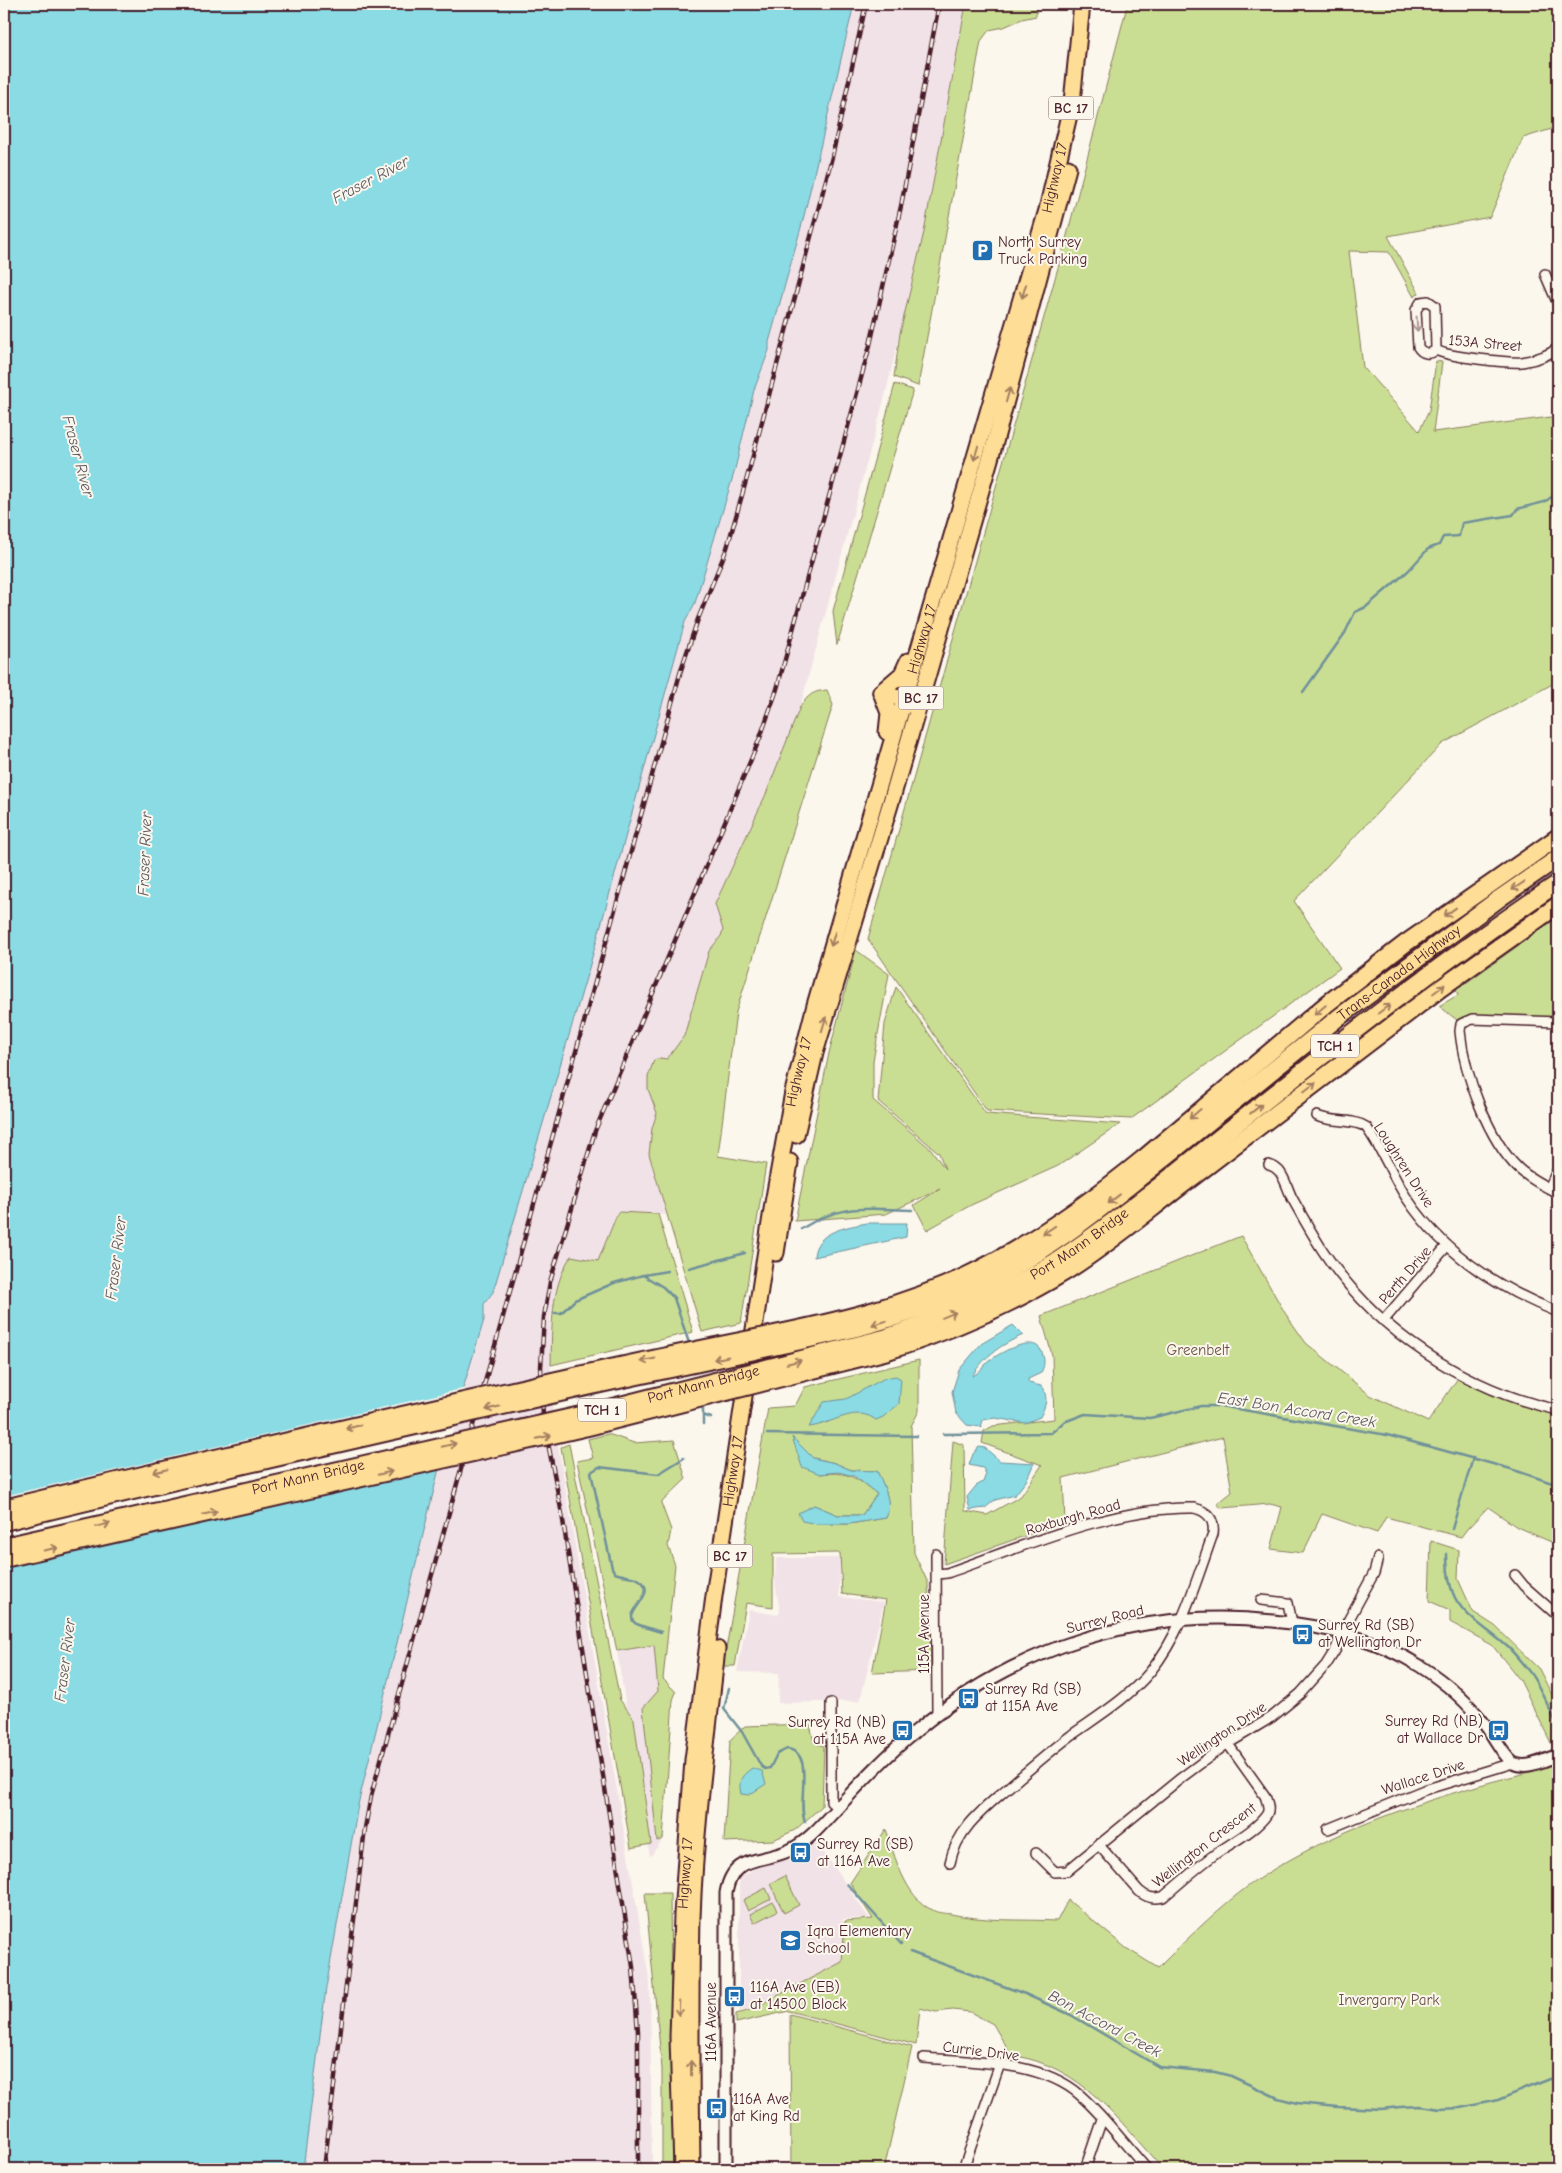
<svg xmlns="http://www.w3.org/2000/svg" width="1562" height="2173" font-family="'Comic Neue',sans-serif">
  <rect width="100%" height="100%" fill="#fbf7ec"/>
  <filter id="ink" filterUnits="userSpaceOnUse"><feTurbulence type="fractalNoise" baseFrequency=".02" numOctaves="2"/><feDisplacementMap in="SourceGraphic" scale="10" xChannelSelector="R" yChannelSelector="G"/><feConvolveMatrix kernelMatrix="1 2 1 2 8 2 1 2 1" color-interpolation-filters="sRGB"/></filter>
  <g filter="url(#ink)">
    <g fill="#f1e2e7">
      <path d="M854,4H966L924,232L885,396L800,707L766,794L715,904L723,930L721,936L709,951L684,1037L648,1089L657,1113L652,1128L649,1154L666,1215L618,1212L598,1261L564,1267L551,1316V1388L553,1416L650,1984L652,2169H303L326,1988L358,1805L441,1460L484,1320V1304L493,1292L589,968L685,622L695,603L734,474L754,390L769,350V342Z"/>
      <path d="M776,1558H840L839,1597L884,1602L860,1701L778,1703L779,1673L737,1672L749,1610L778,1615L780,1612L775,1582Z"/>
      <path d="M654,1645L658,1691L663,1839L650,1857L617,1651Z"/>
      <path d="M817,1842L869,1918L843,1919L842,1962L750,2010L739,2011V1884L742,1876L758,1867L798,1857Z"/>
    </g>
    <g fill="#cade93" stroke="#8a7e5f" fill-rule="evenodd">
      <path d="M966,4H1037L1036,16L1022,19L1004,27L989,30L981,41L918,386L894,377L900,333L924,232Z"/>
      <path d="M1119,4H1558V127L1523,138L1490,217L1388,236L1419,293L1414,297L1389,252L1349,251L1363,367L1419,431L1429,411L1436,361L1442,362L1433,432L1551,417L1558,413V681L1442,744L1294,901L1340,968L1131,1119L987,1111L868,939L1065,243L1127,6Z"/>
      <path d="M895,384L913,390L837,645L833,611Z"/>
      <path d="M827,690L833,705L736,1012L718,1156L766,1164L741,1323L702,1332L649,1154L652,1128L657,1113L648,1089V1077L654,1060L660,1058L667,1059L684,1036L709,951L721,936L723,930L715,904L766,794L800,707C808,695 813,691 827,690Z"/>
      <path d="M1558,917V1017L1470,1015L1462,1017L1457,1020L1439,1006L1458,995L1456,990Z"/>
      <path d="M856,950L889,974L873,1061V1100L931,1149L945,1169L939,1153L878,1101L885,1024L896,987L986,1114L1120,1124L1058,1166L971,1205L927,1230L914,1205L940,1189L886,1214L795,1221L829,1053Z"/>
      <path d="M618,1212L658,1214L693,1332L551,1365C552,1328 550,1288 571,1256L598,1261Z"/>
      <path d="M1241,1236L1285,1313L1306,1343L1370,1395L1428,1422L1458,1378L1503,1399L1558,1415V1545L1517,1527L1488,1507L1467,1529L1461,1537L1386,1517L1377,1533L1322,1514L1303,1553L1271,1549L1282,1507L1270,1504L1222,1508L1217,1504L1232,1492L1223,1437L1063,1478L1065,1522L944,1564L953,1441L964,1445L965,1511L987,1515L1021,1496L1042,1465L982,1443L984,1431L993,1426L1054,1419L1052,1355L1041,1316Z"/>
      <path d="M919,1360V1411L911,1426L914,1553L928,1583L931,1671L872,1673L886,1600L842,1594L840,1553L773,1554V1607L746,1603L735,1666H723L768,1408L795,1406L805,1387ZM792,1437L813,1458L835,1463L851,1470L877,1471C884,1486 892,1502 886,1518L849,1524H832L814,1505L838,1515H862L877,1494C855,1477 849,1471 820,1474Z"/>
      <path d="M608,1434L634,1443L674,1440L686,1479L661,1503L671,1530L668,1546L675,1565L663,1679L676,1692L673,1700L663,1839L657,1841L643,1708L658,1691L654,1645L617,1651L577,1461L593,1458L588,1439Z"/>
      <path d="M569,1444L620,1700L634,1719L651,1844L631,1848L561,1447Z"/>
      <path d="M1431,1541L1459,1550L1458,1579L1473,1612L1495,1626L1539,1669L1558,1707V1749L1556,1750L1551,1743L1520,1680L1492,1645L1450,1622V1610L1429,1601Z"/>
      <path d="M810,1724L814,1743L824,1746L822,1806L795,1830L773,1840L724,1842L730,1740L745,1726Z"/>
      <path d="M1558,1764V2169H1163C1117,2119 1083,2066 1011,2055L993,2024L970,2012L953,2010L936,2012L920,2008L916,2045L789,2011L736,2023V2014L748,2011L842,1962L845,1921L873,1919L850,1883L886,1829C894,1855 905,1897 932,1910C937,1913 945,1913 951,1914C986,1922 1021,1919 1057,1921L1068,1900L1126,1948L1158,1968C1188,1938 1217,1909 1251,1884C1316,1839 1395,1810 1470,1788C1499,1779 1529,1773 1558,1764Z"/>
      <path d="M785,1876L799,1905L784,1913L770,1884Z"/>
      <path d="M766,1888L771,1899L748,1911L743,1900Z"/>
      <path d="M645,1893H670L673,2169H662V2069Z"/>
      <path d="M773,1902L777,1911L754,1923L750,1914Z"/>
      <path d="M790,2014L912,2047L884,2169H791Z"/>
    </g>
    <g fill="#8adbe4" stroke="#70909a">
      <path d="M4,4H854L803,220L769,342V350L754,390L734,473L695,603L685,622L589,968L493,1292L484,1304V1320L441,1460L358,1805L326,1988L303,2169H4Z"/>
      <path d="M867,1223H907L906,1237L814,1257C815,1231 847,1227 867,1223Z"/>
      <path d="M1013,1325L1023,1335C1001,1345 985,1355 972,1376C980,1373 983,1366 989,1361C1001,1352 1037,1331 1043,1355C1045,1363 1044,1366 1041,1373L1028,1379L1029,1383L1041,1386C1049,1397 1046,1405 1040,1417L1025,1423L995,1418L983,1420L981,1427L967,1425L956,1413L952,1392L959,1370L981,1344Z"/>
      <path d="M896,1376L901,1379L899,1404L883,1417L876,1420C855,1404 831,1425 809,1427L824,1402L846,1399L885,1378Z"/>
      <path d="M792,1437L813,1458L835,1463L851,1470L877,1471C884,1486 893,1503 886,1518L849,1524H817L802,1521L798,1513L814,1505L838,1515H862L877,1494L854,1476L838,1472L820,1474L802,1467Z"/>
      <path d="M979,1447L985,1448L1000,1461L1034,1463L1026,1481L1015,1495L995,1500L985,1508L970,1510L967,1497L976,1486L983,1482L986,1474L983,1468L969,1465L973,1454Z"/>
      <path d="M752,1768L762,1771L766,1784L749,1795L741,1794C738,1780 741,1776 752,1768Z"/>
    </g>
    <path fill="#fbf7ec" d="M466,1388L442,1469L4,1567V1496Z"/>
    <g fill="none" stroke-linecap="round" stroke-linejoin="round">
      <g stroke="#70909a" stroke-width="2.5">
        <path d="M1303,692L1345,633L1355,612L1366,607L1408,571L1428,549L1439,545L1443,537L1459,536L1462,523L1513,515L1517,509L1544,502L1558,493"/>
        <path d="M801,1229C842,1203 866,1209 912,1210"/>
        <path d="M689,1268L745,1253"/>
        <path d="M644,1275L667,1271"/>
        <path d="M554,1313H561L575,1300L614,1283L643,1275L663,1287L674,1298L690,1346"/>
        <path d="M703,1405V1424"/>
        <path d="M703,1415L711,1418"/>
        <path d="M767,1434L917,1436"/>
        <path d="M943,1434L1051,1433L1064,1422L1085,1414L1150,1418L1201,1406H1220L1387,1435L1511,1469L1558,1485"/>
        <path d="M1452,1529L1473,1458"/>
        <path d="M1447,1554C1447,1613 1471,1614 1509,1648C1515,1654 1521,1662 1527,1669C1540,1684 1548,1708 1558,1726"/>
        <path d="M661,1632C655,1630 637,1625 635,1623C621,1612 662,1593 638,1579C632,1576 623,1576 615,1573L612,1568L591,1472L599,1467L658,1474L684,1458"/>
        <path d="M729,1688L724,1709L742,1732L761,1766L765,1769L770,1768L777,1754L787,1749C816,1752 796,1801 805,1822"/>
        <path d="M847,1884L901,1944"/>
        <path d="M910,1952L1025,1994L1071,2015L1159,2067L1215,2072L1231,2076L1278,2098L1297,2103L1338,2107L1381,2109L1400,2107L1420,2106L1440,2109L1460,2108L1498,2100L1550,2079H1558"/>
      </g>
      <defs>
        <g id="minor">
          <path d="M1545,274L1558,304"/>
          <path d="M1436,350L1435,306L1428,301L1421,302L1416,310L1418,347C1422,354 1430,355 1436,350C1447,357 1508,363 1522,362C1534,360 1548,356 1558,348"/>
          <path d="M1558,1022L1472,1019L1461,1024L1460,1031C1464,1073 1488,1140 1519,1169C1530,1179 1544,1186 1558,1193"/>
          <path d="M1317,1116C1332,1123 1352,1118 1366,1127C1382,1148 1391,1174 1406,1197C1443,1253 1496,1288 1558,1312"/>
          <path d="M1269,1165C1273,1166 1276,1168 1279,1171C1285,1178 1288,1190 1292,1198C1302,1216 1312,1234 1323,1251C1376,1331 1465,1390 1558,1410"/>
          <path d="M1549,1188L1558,1169"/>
          <path d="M1384,1320L1446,1247"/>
          <path d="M936,1554L937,1713"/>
          <path d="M937,1574L947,1573C1022,1547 1114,1506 1194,1508C1208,1511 1215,1520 1213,1534C1196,1581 1182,1633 1150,1672C1128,1698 1100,1715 1073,1734C1049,1752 1026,1772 1003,1792C980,1812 956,1832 950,1863"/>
          <path d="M1515,1575L1524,1586L1558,1616"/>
          <path d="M1261,1600L1288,1603L1292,1623"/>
          <path d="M831,1703V1802L837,1807"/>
          <path d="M1328,1829L1424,1790L1513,1763"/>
          <path d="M1098,1844L1139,1891C1147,1898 1153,1899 1163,1897C1180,1883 1196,1868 1214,1855C1229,1844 1257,1830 1267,1814C1270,1808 1267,1802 1265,1796L1228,1744"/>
          <path d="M1036,1853L1055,1872L1067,1871L1181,1778L1224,1746L1272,1717L1300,1694L1326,1665L1336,1649L1342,1632L1374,1573L1378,1558"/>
          <path d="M924,2058C973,2062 1042,2061 1080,2095C1105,2117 1125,2145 1147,2169"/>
          <path d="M963,2169L1000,2064"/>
          <path d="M1085,2169L1102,2119"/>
        </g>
        <path id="tertiary" d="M726,2169V1893C733,1853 761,1864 790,1850C805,1843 818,1829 829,1817C857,1787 884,1757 916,1731C1016,1647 1143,1606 1273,1621C1325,1626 1375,1638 1420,1666C1445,1682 1468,1702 1486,1726C1495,1738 1502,1754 1513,1763C1527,1770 1544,1760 1558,1755"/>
        <g id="trunk">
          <path d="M881,692L904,700L909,705"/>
          <path d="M881,692L902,674L908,661"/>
          <path d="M881,692L889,713L887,732"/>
          <path d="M796,1135L815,1053L893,795L995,442L1068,168"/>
          <path d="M776,1253L790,1162"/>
          <path id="s1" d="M682,2169L678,2037L682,1915L693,1760L714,1596L773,1203L793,1092L815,1005L1047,210L1072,102L1082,4"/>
          <path d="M692,2169C691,2086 690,2002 692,1918C695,1828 707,1739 717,1649"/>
        </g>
        <g id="motorway">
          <path d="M1144,1158L1328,1003L1406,943L1558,837"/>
          <path id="s2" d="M1152,1168L1339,1017L1500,898L1558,858"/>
          <path d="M1163,1183C1292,1079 1421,976 1558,883"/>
          <path d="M1172,1193L1441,988L1558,905"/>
        </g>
      </defs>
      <use href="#minor" stroke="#4a1f2b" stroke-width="12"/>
      <use href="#tertiary" stroke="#4a1f2b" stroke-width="15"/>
      <use href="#trunk" stroke="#4a1f2b" stroke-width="19"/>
      <use href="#motorway" stroke="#4a1f2b" stroke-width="20"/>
      <use href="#minor" stroke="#fbf7ec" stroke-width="9"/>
      <use href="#tertiary" stroke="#fbf7ec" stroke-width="11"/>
      <use href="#trunk" stroke="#fede96" stroke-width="15"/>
      <use href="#motorway" stroke="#fede96" stroke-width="16"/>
      <defs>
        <g id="rail">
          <path d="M324,2169L365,1828L371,1796L681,670L698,619L727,548L750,467L832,157L866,4"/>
          <path d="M638,2169V2032L633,1967L562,1514L543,1418L541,1367L544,1317L550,1282L595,1131L760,738L777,689L870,345L901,206L939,4"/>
        </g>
      </defs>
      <use href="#rail" stroke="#4a1f2b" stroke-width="4.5"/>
      <use href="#rail" stroke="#fbf7ec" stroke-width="2.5" stroke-dasharray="8" stroke-linecap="butt"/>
      <defs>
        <g id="motorway-bridge">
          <path d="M4,1508C192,1462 381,1420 570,1377C635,1362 700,1349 765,1336C834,1322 904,1306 968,1275C1032,1244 1089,1203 1144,1158"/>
          <path d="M4,1522C187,1477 372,1436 556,1394C624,1378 692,1365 759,1350C831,1335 902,1320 970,1290C1037,1260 1095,1214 1152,1168"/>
          <path id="s3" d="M4,1546L585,1414L884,1338C945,1318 1004,1294 1058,1260C1095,1236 1129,1209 1163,1183"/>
          <path d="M4,1559L588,1427L888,1351C950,1331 1009,1306 1065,1272C1102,1249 1137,1220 1172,1193"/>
        </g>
      </defs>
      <use href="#motorway-bridge" stroke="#4a1f2b" stroke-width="20" stroke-linecap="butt"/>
      <use href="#motorway-bridge" stroke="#fede96" stroke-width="16"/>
    </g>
    <defs><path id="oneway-shaft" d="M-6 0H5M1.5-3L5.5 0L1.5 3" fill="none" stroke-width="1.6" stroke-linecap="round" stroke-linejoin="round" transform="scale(1.25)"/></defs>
    <g stroke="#a47e60">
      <use href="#oneway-shaft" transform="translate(1024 291) rotate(106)"/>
      <use href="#oneway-shaft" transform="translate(1008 395) rotate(-74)"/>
      <use href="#oneway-shaft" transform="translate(976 453) rotate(107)"/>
      <use href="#oneway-shaft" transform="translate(1518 886) rotate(146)"/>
      <use href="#oneway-shaft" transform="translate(1450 912) rotate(144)"/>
      <use href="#oneway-shaft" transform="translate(833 939) rotate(106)"/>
      <use href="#oneway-shaft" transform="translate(1439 989) rotate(-37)"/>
      <use href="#oneway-shaft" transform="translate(1384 1009) rotate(-37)"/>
      <use href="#oneway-shaft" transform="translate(1320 1010) rotate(140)"/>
      <use href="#oneway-shaft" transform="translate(824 1024) rotate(-73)"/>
      <use href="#oneway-shaft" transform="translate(1310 1087) rotate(-37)"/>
      <use href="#oneway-shaft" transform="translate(1256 1109) rotate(-38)"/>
      <use href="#oneway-shaft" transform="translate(1195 1114) rotate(139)"/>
      <use href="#oneway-shaft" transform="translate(1114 1199) rotate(142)"/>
      <use href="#oneway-shaft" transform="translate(1049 1230) rotate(146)"/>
      <use href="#oneway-shaft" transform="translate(949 1315) rotate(-22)"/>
      <use href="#oneway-shaft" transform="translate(879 1323) rotate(164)"/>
      <use href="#oneway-shaft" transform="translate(721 1358) rotate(168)"/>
      <use href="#oneway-shaft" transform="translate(648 1360) rotate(168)"/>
      <use href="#oneway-shaft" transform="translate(794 1362) rotate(-14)"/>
      <use href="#oneway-shaft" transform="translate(493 1408) rotate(167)"/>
      <use href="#oneway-shaft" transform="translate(353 1427) rotate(167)"/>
      <use href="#oneway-shaft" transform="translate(544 1437) rotate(-13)"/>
      <use href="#oneway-shaft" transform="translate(449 1445) rotate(-13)"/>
      <use href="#oneway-shaft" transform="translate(160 1471) rotate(167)"/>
      <use href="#oneway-shaft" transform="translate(385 1473) rotate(-13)"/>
      <use href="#oneway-shaft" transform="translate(210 1513) rotate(-13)"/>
      <use href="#oneway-shaft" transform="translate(103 1525) rotate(-13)"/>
      <use href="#oneway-shaft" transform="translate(51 1549) rotate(-12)"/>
      <use href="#oneway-shaft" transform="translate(679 2008) rotate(92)"/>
      <use href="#oneway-shaft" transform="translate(691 2068) rotate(-91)"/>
    </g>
    <use stroke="#ab9695" href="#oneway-shaft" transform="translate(1417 324) rotate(87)"/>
  </g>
  <defs>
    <symbol id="parking-square" viewBox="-11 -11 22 22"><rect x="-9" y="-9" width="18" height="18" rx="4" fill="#1f6fb2" stroke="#fbf7ec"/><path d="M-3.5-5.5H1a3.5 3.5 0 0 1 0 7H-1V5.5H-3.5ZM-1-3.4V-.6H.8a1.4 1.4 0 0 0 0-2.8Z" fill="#fff"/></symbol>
    <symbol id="bus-square" viewBox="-11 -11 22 22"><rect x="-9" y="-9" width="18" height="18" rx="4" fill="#1f6fb2" stroke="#fbf7ec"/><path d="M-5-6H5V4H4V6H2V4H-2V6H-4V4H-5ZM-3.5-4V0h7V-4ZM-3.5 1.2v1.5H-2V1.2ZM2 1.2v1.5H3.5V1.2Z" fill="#fff"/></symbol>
    <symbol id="school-square" viewBox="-11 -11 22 22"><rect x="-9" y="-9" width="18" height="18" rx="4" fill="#1f6fb2" stroke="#fbf7ec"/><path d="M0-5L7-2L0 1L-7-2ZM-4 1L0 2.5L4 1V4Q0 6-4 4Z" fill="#fff"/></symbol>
  </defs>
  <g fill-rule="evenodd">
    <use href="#parking-square" x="970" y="238" width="25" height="25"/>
    <use href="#bus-square" x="1290" y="1622" width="25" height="25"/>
    <use href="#bus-square" x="956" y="1686" width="25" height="25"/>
    <use href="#bus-square" x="1486" y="1718" width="25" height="25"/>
    <use href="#bus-square" x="890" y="1718" width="25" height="25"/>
    <use href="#bus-square" x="788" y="1840" width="25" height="25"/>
    <use href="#school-square" x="778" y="1928" width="25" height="25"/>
    <use href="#bus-square" x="722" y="1984" width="25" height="25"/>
    <use href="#bus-square" x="704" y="2096" width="25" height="25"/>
  </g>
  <g text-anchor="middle" stroke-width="4" stroke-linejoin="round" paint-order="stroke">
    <g fill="#fbf7ec" stroke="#7f6065" stroke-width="1">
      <rect x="1048.5" y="96.5" width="45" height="23" rx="4"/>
      <rect x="898.5" y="686.5" width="45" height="23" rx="4"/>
      <rect x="1311" y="1034.5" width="48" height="23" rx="4"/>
      <rect x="578" y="1398.5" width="48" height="23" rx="4"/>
      <rect x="707.5" y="1544.5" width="45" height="23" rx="4"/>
    </g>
    <g font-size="14" font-weight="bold" fill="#4a1f2b">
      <text x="1071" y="113">BC 17</text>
      <text x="921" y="703">BC 17</text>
      <text x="1335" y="1051">TCH 1</text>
      <text x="602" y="1415">TCH 1</text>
      <text x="730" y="1561">BC 17</text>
    </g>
    <g font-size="15" fill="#4a1f2b" stroke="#fbf7ec">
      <text dy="5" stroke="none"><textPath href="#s1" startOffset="2036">Highway 17</textPath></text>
      <text transform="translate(1485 343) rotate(5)" y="5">153A Street</text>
      <text dy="5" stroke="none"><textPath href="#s1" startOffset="1556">Highway 17</textPath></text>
      <text dy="5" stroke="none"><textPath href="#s2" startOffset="315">Trans-Canada Highway</textPath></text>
      <text dy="5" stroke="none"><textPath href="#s1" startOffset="1106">Highway 17</textPath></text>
      <text transform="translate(1404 1165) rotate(57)" y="5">Loughren Drive</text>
      <text dy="5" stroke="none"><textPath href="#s3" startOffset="1122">Port Mann Bridge</textPath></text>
      <text transform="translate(1405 1275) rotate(-49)" y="5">Perth Drive</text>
      <text dy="5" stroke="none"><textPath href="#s3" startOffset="718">Port Mann Bridge</textPath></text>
      <text dy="5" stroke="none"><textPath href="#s1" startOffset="701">Highway 17</textPath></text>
      <text dy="5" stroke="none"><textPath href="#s3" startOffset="312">Port Mann Bridge</textPath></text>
      <text transform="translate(1073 1517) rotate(-16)" y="5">Roxburgh Road</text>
      <text transform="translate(1105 1619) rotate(-14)" y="5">Surrey Road</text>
      <text transform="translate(924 1634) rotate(-90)" y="5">115A Avenue</text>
      <text transform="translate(1222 1734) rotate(-34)" y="5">Wellington Drive</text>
      <text transform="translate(1423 1777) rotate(-18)" y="5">Wallace Drive</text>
      <text transform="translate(1204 1845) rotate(-38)" y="5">Wellington Crescent</text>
      <text dy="5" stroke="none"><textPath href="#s1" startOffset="296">Highway 17</textPath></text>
      <text transform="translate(711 2022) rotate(-90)" y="5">116A Avenue</text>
      <text transform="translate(981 2051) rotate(7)" y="5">Currie Drive</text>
    </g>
    <g font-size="15" fill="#4a1f2b" stroke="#fbf7ec" text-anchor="start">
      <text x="998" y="247">North Surrey<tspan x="998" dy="17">Truck Parking</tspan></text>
      <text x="1318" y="1630">Surrey Rd (SB)<tspan x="1318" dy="17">at Wellington Dr</tspan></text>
      <text x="985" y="1694">Surrey Rd (SB)<tspan x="985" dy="17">at 115A Ave</tspan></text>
      <text x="1483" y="1726" text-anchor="end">Surrey Rd (NB)<tspan x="1483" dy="17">at Wallace Dr</tspan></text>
      <text x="886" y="1727" text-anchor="end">Surrey Rd (NB)<tspan x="886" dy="17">at 115A Ave</tspan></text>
      <text x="817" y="1849">Surrey Rd (SB)<tspan x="817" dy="17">at 116A Ave</tspan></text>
      <text x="807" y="1936">Iqra Elementary<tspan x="807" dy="17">School</tspan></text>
      <text x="750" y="1992">116A Ave (EB)<tspan x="750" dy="17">at 14500 Block</tspan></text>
      <text x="733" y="2104">116A Ave<tspan x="733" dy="17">at King Rd</tspan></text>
    </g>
    <g font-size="15" fill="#6a4f45" stroke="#fbf7ec">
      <text x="1198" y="1355">Greenbelt</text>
      <text x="1389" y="2005">Invergarry Park</text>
    </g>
    <g font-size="16" font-style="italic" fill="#5d5762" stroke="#fbf7ec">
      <text transform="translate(370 179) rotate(-28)" y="6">Fraser River</text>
      <text transform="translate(79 456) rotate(75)" y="6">Fraser River</text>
      <text transform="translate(144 854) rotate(-88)" y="6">Fraser River</text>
      <text transform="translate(115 1258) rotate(-83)" y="6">Fraser River</text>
      <text transform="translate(1297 1409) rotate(9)" y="6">East Bon Accord Creek</text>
      <text transform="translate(64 1660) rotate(-83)" y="6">Fraser River</text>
      <text transform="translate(1105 2023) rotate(28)" y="6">Bon Accord Creek</text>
    </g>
  </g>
  <rect width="1562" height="2173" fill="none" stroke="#fbf7ec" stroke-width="20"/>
  <rect x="10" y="10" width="1542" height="2153" fill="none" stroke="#4a1f2b" stroke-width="2" filter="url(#ink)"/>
</svg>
